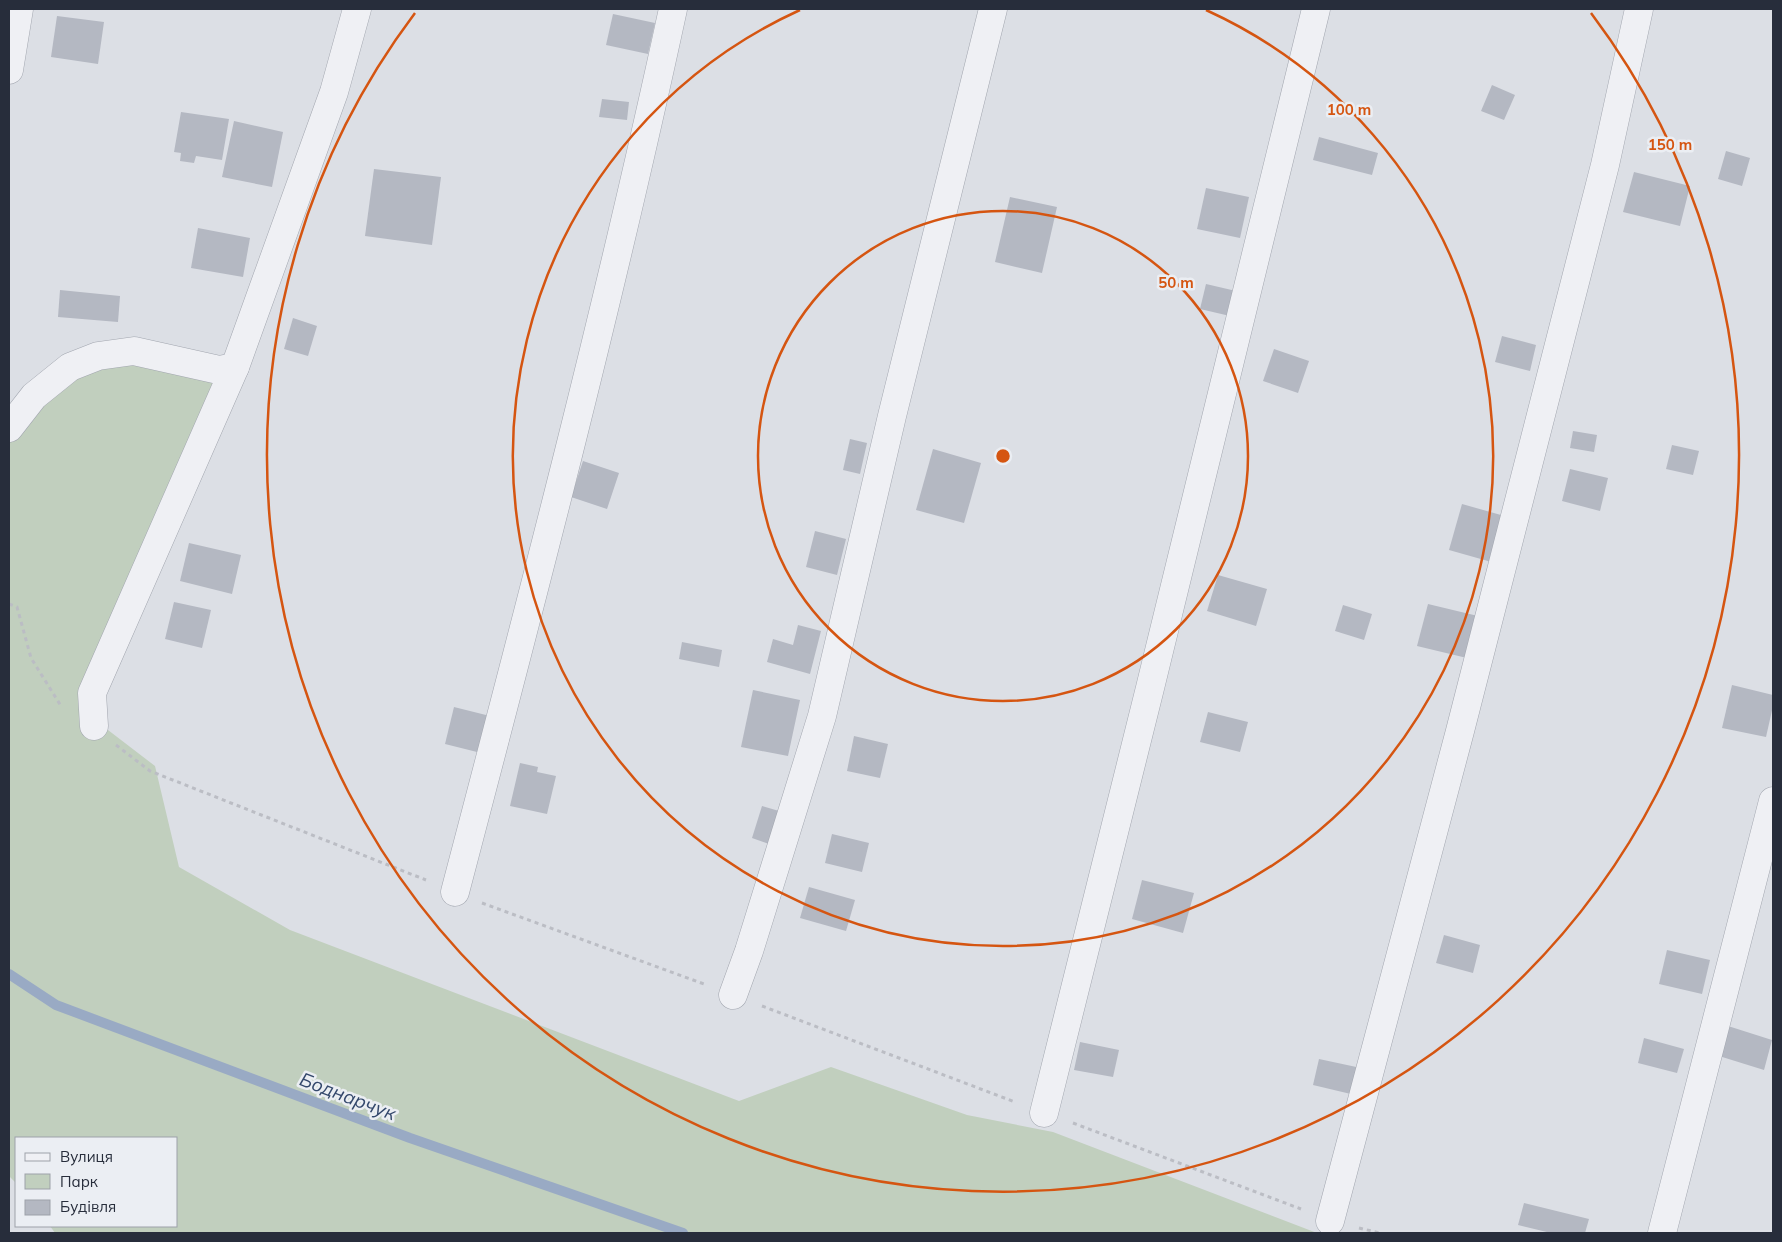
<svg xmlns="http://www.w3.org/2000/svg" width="1782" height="1242" font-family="Mulish,sans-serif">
  <rect width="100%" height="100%" fill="#dcdfe5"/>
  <path fill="#c1cfbe" d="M140,359L240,382L98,702L108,730L155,766L179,867L290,930L739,1101L831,1067L967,1115L1053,1132L1317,1233H55L50,1226H176V1138H16V1183L9,1176V442L39,401L81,370Z"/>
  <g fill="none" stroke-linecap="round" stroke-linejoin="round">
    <path stroke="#99aac4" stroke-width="10" d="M9,974L56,1005L410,1138L683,1233"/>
  </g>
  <g fill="#b4b8c2">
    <path d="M613,14L655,23L648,54L606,45Z"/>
    <path d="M57,16L104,22L98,64L51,57Z"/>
    <path d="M1492,85L1515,95L1504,120L1481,111Z"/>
    <path d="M602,99L629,102L627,120L599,117Z"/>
    <path d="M181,112L229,119L222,160L196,156L194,163L180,161L181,153L174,152Z"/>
    <path d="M234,121L283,132L272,187L222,177Z"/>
    <path d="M1319,137L1378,153L1372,175L1313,160Z"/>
    <path d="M1726,151L1750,158L1742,186L1718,179Z"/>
    <path d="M374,169L441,177L432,245L365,236Z"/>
    <path d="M1634,172L1690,186L1680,226L1623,212Z"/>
    <path d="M1206,188L1249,197L1240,238L1197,229Z"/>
    <path d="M1010,197L1057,207L1042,273L995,262Z"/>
    <path d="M198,228L250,238L243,277L191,268Z"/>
    <path d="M1206,284L1236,291L1230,316L1200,309Z"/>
    <path d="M60,290L120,296L118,322L58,317Z"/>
    <path d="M293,318L317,326L308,356L284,349Z"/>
    <path d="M1502,336L1536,345L1530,371L1495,362Z"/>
    <path d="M1274,349L1309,361L1298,393L1263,381Z"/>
    <path d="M1573,431L1597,435L1594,452L1570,448Z"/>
    <path d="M850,439L867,443L860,474L843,470Z"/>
    <path d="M1672,445L1699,451L1693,475L1666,469Z"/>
    <path d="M933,449L981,463L964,523L916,510Z"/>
    <path d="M583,461L619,473L607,509L571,497Z"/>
    <path d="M1570,469L1608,478L1600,511L1562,501Z"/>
    <path d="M1462,504L1508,517L1495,563L1449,550Z"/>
    <path d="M815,531L846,539L837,575L806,567Z"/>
    <path d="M189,543L241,555L232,594L180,581Z"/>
    <path d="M1218,575L1267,589L1256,626L1207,611Z"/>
    <path d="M174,602L211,610L202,648L165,639Z"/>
    <path d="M1428,604L1482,617L1471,659L1417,646Z"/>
    <path d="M1343,605L1372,614L1364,640L1335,631Z"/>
    <path d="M798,625L821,631L810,674L767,662L773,639L793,645Z"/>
    <path d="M682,642L722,650L719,667L679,659Z"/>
    <path d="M1732,685L1773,695V706L1766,737L1722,728Z"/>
    <path d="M753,690L800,700L788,756L741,747Z"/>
    <path d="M454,707L494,717L485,754L445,744Z"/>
    <path d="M1208,712L1248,722L1240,752L1200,742Z"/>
    <path d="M854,736L888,744L880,778L847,771Z"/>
    <path d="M520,763L538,767L537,772L556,776L547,814L510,806Z"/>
    <path d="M762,806L779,811L769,844L752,838Z"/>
    <path d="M832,834L869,843L862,872L825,863Z"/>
    <path d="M1142,880L1194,893L1183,933L1132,919Z"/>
    <path d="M809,887L855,900L846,931L800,918Z"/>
    <path d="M1444,935L1480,945L1473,973L1436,963Z"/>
    <path d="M1667,950L1710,960L1702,994L1659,984Z"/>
    <path d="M1728,1026L1772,1040L1764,1070L1719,1056Z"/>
    <path d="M1644,1038L1684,1049L1677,1073L1638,1063Z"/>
    <path d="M1080,1042L1119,1050L1113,1077L1074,1070Z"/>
    <path d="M1319,1059L1361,1068L1355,1095L1313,1085Z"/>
    <path d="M1524,1203L1589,1219L1585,1233H1551L1518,1225Z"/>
  </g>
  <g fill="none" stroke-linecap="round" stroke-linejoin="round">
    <defs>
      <g id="street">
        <path d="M9,70L19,9"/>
        <path d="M9,428L34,396L70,367L98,356L134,351L219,370L235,367"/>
        <path d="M94,726L92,693L235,367L334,92L357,9"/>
        <path d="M455,892C532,599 609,305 673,9"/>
        <path d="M733,995L749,951L822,716L892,416L993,9"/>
        <path d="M1044,1113L1150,688L1316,9"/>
        <path d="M1330,1221L1460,731L1605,165L1639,9"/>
        <path d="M1662,1233L1773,801"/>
      </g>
    </defs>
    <use href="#street" stroke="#a2a6af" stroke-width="29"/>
    <g stroke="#bbbdc4" stroke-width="3" stroke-dasharray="4 4" stroke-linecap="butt">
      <path d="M9,604L17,607L31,658L61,706"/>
      <path d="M116,745L150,771L426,880"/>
      <path d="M482,903L704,984"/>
      <path d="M762,1006L1015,1102"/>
      <path d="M1073,1123L1301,1209"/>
      <path d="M1359,1228L1380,1233"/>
    </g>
    <use href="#street" stroke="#eff0f4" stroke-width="28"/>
  </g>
  <g fill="none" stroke="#d55511" stroke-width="2.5">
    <circle cx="1003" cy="456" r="245"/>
    <path d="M1206 10A490 490 0 1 1 800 10"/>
    <path d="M1591 13A736 736 0 1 1 415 13"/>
  </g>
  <g text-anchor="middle" stroke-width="5" stroke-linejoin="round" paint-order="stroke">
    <g font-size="19" font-style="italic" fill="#34486c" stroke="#ebeef3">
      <text transform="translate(348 1096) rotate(21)" y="7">Боднарчук</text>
    </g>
  </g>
  <circle cx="1003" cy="456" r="8" fill="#d55511" stroke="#ebeef3" stroke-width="2.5"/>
  <g font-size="15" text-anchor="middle" font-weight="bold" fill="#d55511" stroke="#ebeef3" stroke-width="5" stroke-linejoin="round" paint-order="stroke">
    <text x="1349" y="115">100 m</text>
    <text x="1670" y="150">150 m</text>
    <text x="1176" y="288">50 m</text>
  </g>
  <rect width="1782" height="1242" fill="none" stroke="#272d3b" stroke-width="20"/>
  <rect x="15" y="1137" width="162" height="90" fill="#ebeef3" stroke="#9da1a9"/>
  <rect x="25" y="1153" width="25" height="8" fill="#eff0f4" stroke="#9da1a9"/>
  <text x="60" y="1162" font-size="15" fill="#272d3b">Вулиця</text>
  <rect x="25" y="1174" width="25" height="15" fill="#c1cfbe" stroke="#9da1a9"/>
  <text x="60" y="1187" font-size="15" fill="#272d3b">Парк</text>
  <rect x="25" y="1200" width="25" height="15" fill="#b4b8c2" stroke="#9da1a9"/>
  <text x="60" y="1212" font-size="15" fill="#272d3b">Будівля</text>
</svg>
